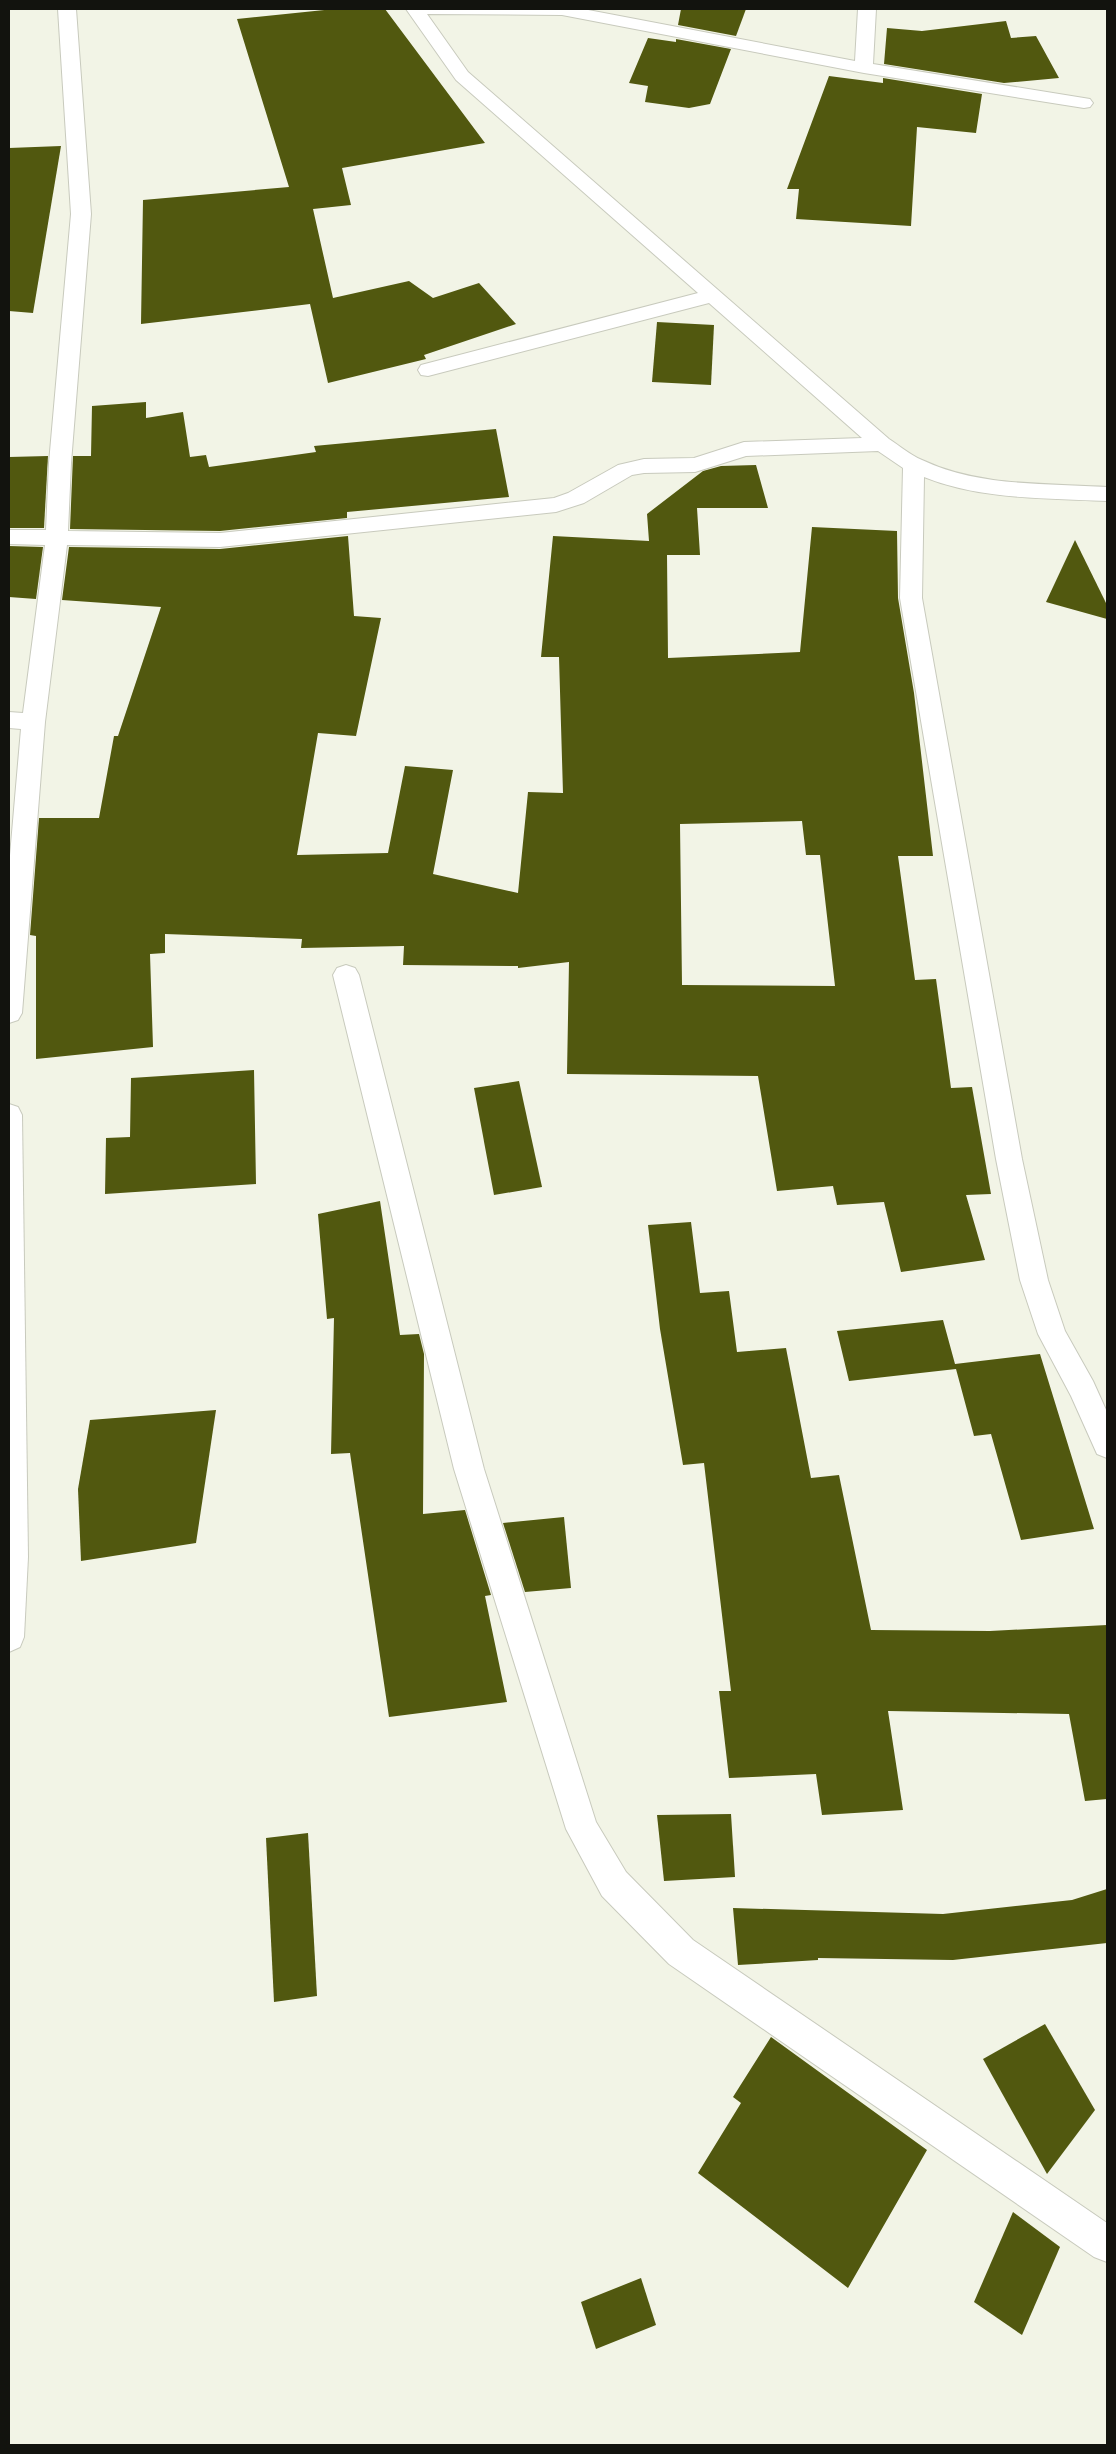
<svg xmlns="http://www.w3.org/2000/svg" width="1116" height="2454" font-family="Overpass,sans-serif">
  <rect width="100%" height="100%" fill="#f2f4e6"/>
  <g fill="#51580f" fill-rule="evenodd">
    <path d="M334,9H385L485,143L342,168L351,205L313,209L333,298L409,281L433,298L479,283L516,324L424,355L426,359L328,383L310,304L141,324L143,200L289,187L237,19Z"/>
    <path d="M681,9H746L736,36L678,25Z"/>
    <path d="M1006,21L1011,38L1036,36L1059,78L1004,83L884,64L887,28L922,31Z"/>
    <path d="M648,38L676,42V39L731,49L710,104L689,108L645,102L648,86L629,83Z"/>
    <path d="M829,76L883,83V78L982,94L976,133L917,127L911,226L796,219L799,189H787Z"/>
    <path d="M61,146L33,313L9,311V148Z"/>
    <path d="M657,322L714,325L711,385L652,382Z"/>
    <path d="M146,402V418L183,412L190,457L206,455L209,467L316,452L314,446L496,429L509,497L347,512V518L220,531L70,529L73,456H91L92,406Z"/>
    <path d="M48,456L44,528H9V457Z"/>
    <path d="M756,465L768,508H697L700,555H667L668,658L800,652L812,527L897,531L898,598L914,693L933,856H898L915,980L936,979L951,1088L972,1087L991,1194L966,1195L985,1260L901,1272L884,1202L837,1205L833,1186L777,1191L758,1076L567,1074L569,962L518,968V966L403,965L404,946L301,948L302,939L165,934V953L150,954L153,1047L36,1059V936L30,935L39,818H99L114,736H118L161,607L62,600L69,547L220,549L348,536L354,616L381,618L356,736L318,733L297,855L388,853L405,766L453,770L433,874L518,893L528,792L563,793L559,657H541L553,536L649,541L647,514L703,471L721,466ZM802,821L806,855H820L835,986L682,985L680,824Z"/>
    <path d="M1075,540L1107,605V619L1046,602Z"/>
    <path d="M9,546L43,547L36,599L9,597Z"/>
    <path d="M254,1070L256,1184L105,1194L106,1138L130,1137L131,1078Z"/>
    <path d="M519,1081L542,1187L494,1195L474,1088Z"/>
    <path d="M380,1201L400,1335L419,1334L424,1354L423,1514L465,1510L491,1595L485,1596L507,1702L389,1717L350,1453L331,1454L334,1318L327,1319L318,1214Z"/>
    <path d="M691,1222L700,1293L729,1291L737,1352L786,1348L811,1478L839,1475L871,1630L990,1631L1107,1625V1799L1085,1801L1069,1714L888,1711L903,1810L822,1815L816,1774L729,1778L719,1691H731L704,1463L683,1465L660,1329L648,1225Z"/>
    <path d="M943,1320L955,1364L1040,1354L1094,1529L1021,1540L991,1434L974,1436L956,1369L849,1381L837,1331Z"/>
    <path d="M216,1410L196,1543L81,1561L78,1489L90,1420Z"/>
    <path d="M564,1517L571,1588L525,1592L503,1523Z"/>
    <path d="M731,1814L735,1877L664,1881L657,1815Z"/>
    <path d="M308,1833L317,1996L274,2002L266,1838Z"/>
    <path d="M1107,1889V1943L953,1960L818,1958V1960L738,1965L733,1908L943,1914L1072,1900Z"/>
    <path d="M1045,2024L1095,2110L1047,2174L983,2059Z"/>
    <path d="M771,2037L927,2150L848,2288L698,2173L741,2103L733,2097Z"/>
    <path d="M1013,2212L1060,2247L1022,2335L974,2302Z"/>
    <path d="M641,2278L656,2325L596,2349L581,2302Z"/>
  </g>
  <g fill="none" stroke-linecap="round" stroke-linejoin="round">
    <defs>
      <g id="street">
        <path d="M58,9H76L91,214L71,463L68,531L220,533L554,498L568,493L618,465L644,459L694,458L744,442L862,438L709,303L428,376L421,375L418,370L421,365L698,293L456,80L406,9H583L855,61L858,9H876L873,64L1090,99L1093,103L1090,107L1084,108L864,73L562,15L427,14L468,72L889,439C900,446 910,455 922,460C979,487 1045,483 1107,487V501C1047,498 981,500 924,477L922,598L1022,1159L1048,1280L1065,1331L1093,1381L1107,1412V1458L1097,1454L1071,1396L1038,1334L1020,1280L996,1159L900,598L903,468L878,451L746,456L695,472L644,473L632,475L584,503L556,512L220,547L67,545L45,722L22,1013L18,1020L9,1023V867L21,729L9,728V712L23,713L45,545L9,544V530H46L49,463L71,214Z"/>
        <path d="M346,965L355,968L359,975L484,1469L596,1822L626,1872L693,1940L1107,2223V2262L1094,2257L669,1964L602,1896L566,1829L454,1469L333,975L337,968Z"/>
        <path d="M9,1104L18,1107L22,1115L28,1557L24,1637L20,1647L9,1652Z"/>
      </g>
    </defs>
    <use href="#street" stroke="#c8cabd" stroke-width="2"/>
    <use href="#street" fill="#fff" fill-rule="evenodd"/>
  </g>
  <rect width="1116" height="2454" fill="none" stroke="#12130e" stroke-width="20"/>
</svg>
